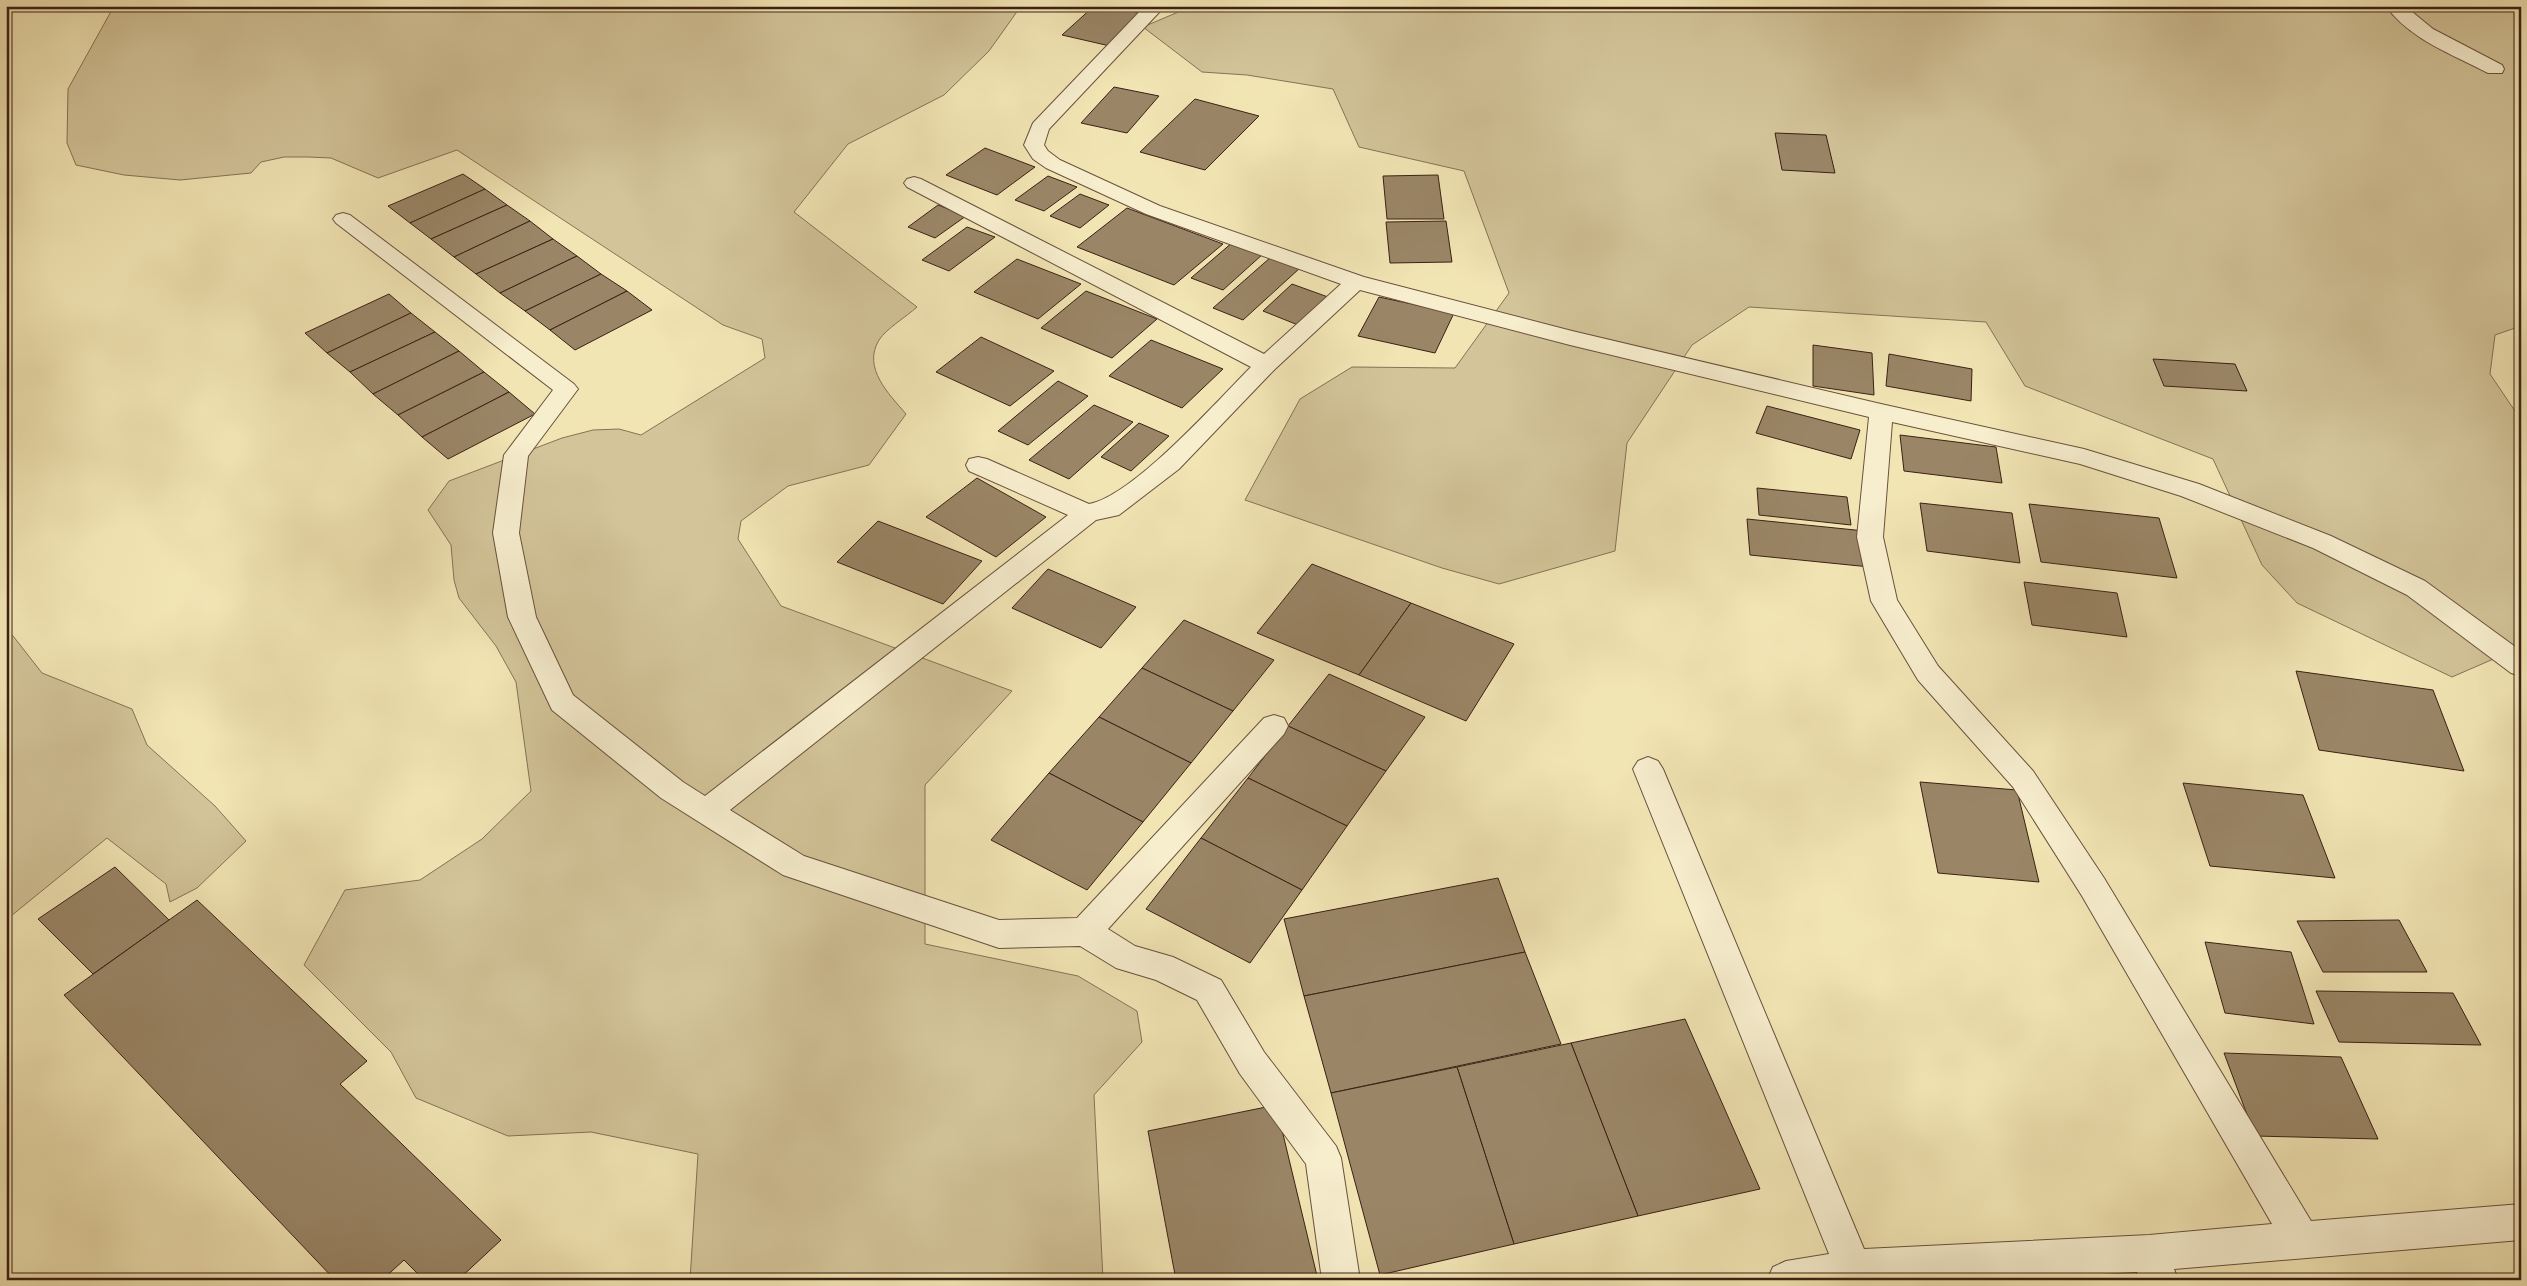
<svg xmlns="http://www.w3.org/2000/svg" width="2527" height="1286" font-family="'IM FELL Great Primer',serif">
  <rect width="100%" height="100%" fill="#f2e5b4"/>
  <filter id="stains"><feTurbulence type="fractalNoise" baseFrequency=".004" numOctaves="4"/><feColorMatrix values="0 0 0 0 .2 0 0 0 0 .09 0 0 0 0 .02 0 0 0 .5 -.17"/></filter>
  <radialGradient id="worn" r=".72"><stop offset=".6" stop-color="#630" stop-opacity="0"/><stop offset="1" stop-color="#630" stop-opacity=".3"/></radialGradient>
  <g fill="#d3c499" stroke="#877256">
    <path d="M114,6H1021L989,51L944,95L848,144L794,212L917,307C906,317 887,328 879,340C862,368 889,394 906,414L869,465L788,486L741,521L738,539L781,606L1012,691L925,785V944L1078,976L1137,1011L1142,1042L1094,1095L1103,1280H690L698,1154L591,1132L508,1136L416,1098L391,1052L304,965L345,890L420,880L482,839L531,791L516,682L496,646L459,598L454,580L451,545L428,510L449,481L562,438L593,430L619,429L641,435L765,358L762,339L723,325L457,150L378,178L331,158L308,157H284L261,162L251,173L180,180L124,175L76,165L67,143L68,89Z"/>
    <path d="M1171,6H2521V326L2495,335L2490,374L2521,420V647L2452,677L2297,603L2262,565L2213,459L2025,386L1986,322L1749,307L1692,345L1627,443L1615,551L1499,584L1442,568L1245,500L1300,399L1352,367L1455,368L1509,293L1464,171L1359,147L1333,89L1247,75L1202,72L1143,27L1183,10Z"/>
    <path d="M6,627L42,673L132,709L147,745L215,806L246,841L197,888L170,902L166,884L107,838L6,920Z"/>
  </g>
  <g fill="#9a8667" stroke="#3b2014">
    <path d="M1094,6H1108L1143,14L1110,46L1062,35Z"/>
    <path d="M1114,87L1159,96L1127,133L1081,123Z"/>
    <path d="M1195,99L1259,116L1205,170L1140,152Z"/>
    <path d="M1775,133L1826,135L1835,173L1782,170Z"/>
    <path d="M985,148L1035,167L997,195L946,175Z"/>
    <path d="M463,174L485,189L410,223L388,206Z"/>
    <path d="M1438,175L1444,219H1387L1383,176Z"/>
    <path d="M1048,176L1077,187L1044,211L1015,200Z"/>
    <path d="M485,189L507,205L431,239L410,223Z"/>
    <path d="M1080,194L1109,205L1080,228L1050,216Z"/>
    <path d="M507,205L530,221L454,257L431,239Z"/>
    <path d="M938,205L966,216L935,238L908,227Z"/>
    <path d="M1127,208L1223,244L1174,285L1077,247Z"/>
    <path d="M530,221L553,239L476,274L454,257Z"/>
    <path d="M1446,221L1452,262L1390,263L1386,222Z"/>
    <path d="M967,227L995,237L949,271L922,260Z"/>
    <path d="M553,239L577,256L500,293L476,274Z"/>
    <path d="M1233,242L1263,254L1223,290L1191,278Z"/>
    <path d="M577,256L601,274L525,311L500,293Z"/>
    <path d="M1271,257L1300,268L1243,320L1213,308Z"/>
    <path d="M1017,259L1081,284L1038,319L974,292Z"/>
    <path d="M601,274L627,291L550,330L525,311Z"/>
    <path d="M1292,284L1328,297L1298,325L1263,311Z"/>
    <path d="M627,291L652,310L575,350L550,330Z"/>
    <path d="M1086,291L1157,319L1112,358L1041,328Z"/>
    <path d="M389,294L411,313L327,353L305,333Z"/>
    <path d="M1379,297L1454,313L1435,353L1358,336Z"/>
    <path d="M411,313L435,332L350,372L327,353Z"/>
    <path d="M435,332L459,351L373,394L350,372Z"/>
    <path d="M981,337L1054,371L1010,406L936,372Z"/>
    <path d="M1151,340L1223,369L1182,408L1109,376Z"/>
    <path d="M1813,345L1872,353L1874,395L1813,386Z"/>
    <path d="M459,351L484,372L398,415L373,394Z"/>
    <path d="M1889,354L1972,369L1971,401L1886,386Z"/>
    <path d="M2153,359L2235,364L2247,391L2164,386Z"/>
    <path d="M484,372L509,392L422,437L398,415Z"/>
    <path d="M1058,381L1088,396L1028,445L998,431Z"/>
    <path d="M509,392L535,414L448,459L422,437Z"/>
    <path d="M1094,405L1133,422L1069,479L1029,460Z"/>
    <path d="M1767,406L1860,430L1851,459L1756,433Z"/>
    <path d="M1139,423L1169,436L1131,471L1101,457Z"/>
    <path d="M1900,435L1996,447L2002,483L1904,471Z"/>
    <path d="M977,478L1046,517L996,557L926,517Z"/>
    <path d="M1757,488L1847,497L1851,525L1759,515Z"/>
    <path d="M1920,503L2012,513L2020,563L1927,551Z"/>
    <path d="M2029,504L2159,518L2177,578L2041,562Z"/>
    <path d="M1747,519L1865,531L1870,567L1750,555Z"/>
    <path d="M878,521L982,561L943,604L837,562Z"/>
    <path d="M1312,564L1411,603L1359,675L1257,633Z"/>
    <path d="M1048,569L1136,607L1101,648L1012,608Z"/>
    <path d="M2024,582L2117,593L2127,637L2032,625Z"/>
    <path d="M1411,603L1514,644L1466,721L1359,675Z"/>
    <path d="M1184,620L1274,660L1233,711L1142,668Z"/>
    <path d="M1142,668L1233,711L1191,763L1099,717Z"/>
    <path d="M2296,671L2433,690L2464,771L2319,750Z"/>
    <path d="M1329,674L1425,717L1386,771L1288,726Z"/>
    <path d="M1099,717L1191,763L1143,822L1049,773Z"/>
    <path d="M1288,726L1386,771L1347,826L1248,778Z"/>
    <path d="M1049,773L1143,822L1087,890L991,840Z"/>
    <path d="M1248,778L1347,826L1302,890L1201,838Z"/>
    <path d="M1920,782L2017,790L2039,882L1938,873Z"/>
    <path d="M2183,783L2303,795L2335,878L2210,866Z"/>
    <path d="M1201,838L1302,890L1250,963L1146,909Z"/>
    <path d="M115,867L169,920L93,974L38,919Z"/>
    <path d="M1498,878L1525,952L1304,996L1284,919Z"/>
    <path d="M197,900L367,1061L340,1084L501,1240L458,1280H424L404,1260L382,1280H335L64,995Z"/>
    <path d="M2399,920L2427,972H2323L2297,921Z"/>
    <path d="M2205,942L2291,952L2314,1024L2225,1013Z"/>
    <path d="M1525,952L1561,1044L1331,1093L1304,996Z"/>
    <path d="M2316,991L2453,993L2481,1045L2339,1042Z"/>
    <path d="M1685,1019L1760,1189L1638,1216L1571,1043Z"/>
    <path d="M1571,1043L1638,1216L1514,1244L1457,1067Z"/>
    <path d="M2224,1053L2341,1057L2378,1139L2255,1136Z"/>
    <path d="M1457,1067L1514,1244L1380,1275L1331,1093Z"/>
    <path d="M1276,1105L1318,1280H1176L1148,1131Z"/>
  </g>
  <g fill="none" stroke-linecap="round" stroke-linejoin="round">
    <defs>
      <g id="minor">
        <path d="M1145,6H1165L1049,129L1044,145L1048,151L1060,160L1160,206L1364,277L1572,331L1881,404L2084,449L2199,484L2331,536L2425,581L2521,651V676L2511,673L2407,595L2313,548L2181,496L2080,464L1892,422L1883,537L1897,600L1938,666L2033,771L2104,878L2311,1221L2521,1204V1240L2174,1269L2178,1280H2140L2137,1272L1987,1280H1767L1773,1267L1786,1261L1829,1254L1633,769L1638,761L1648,757L1658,761L1663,769L1864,1249L2149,1235L2272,1224L2082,896L2013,787L1918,680L1871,601L1857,537L1869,417L1570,345L1360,290L1274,370L1179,469L1119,515L1096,520L730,810L804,856L999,920L1077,918L1264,718L1274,715L1284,718L1288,726L1284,734L1108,929L1135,946L1173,957L1221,980L1264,1052L1336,1146L1341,1158L1360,1280H1322L1306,1164L1240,1074L1197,1000L1156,980L1116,968L1080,946L999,948L783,875L661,798L552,710L508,617L493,533L504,455L553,390L336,223L333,219L336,215L343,213L350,215L574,384L578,389L528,456L519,533L536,617L573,695L683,782L705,796L1068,515L969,471L966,465L969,459L978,457L987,459L1089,504C1133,496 1217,401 1251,367L907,187L904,183L907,179L914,177L921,179L1264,354L1341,284L1146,214L1046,168L1033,159L1024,145L1033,123Z"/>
        <path d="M2386,6H2405L2433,29L2502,65L2504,69L2502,73H2488C2454,55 2409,39 2386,6Z"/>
      </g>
    </defs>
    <use href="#minor" stroke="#69513c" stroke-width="2"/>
    <use href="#minor" fill="#f7eece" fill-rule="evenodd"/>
  </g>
  <rect width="2527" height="1286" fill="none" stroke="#f2e5b4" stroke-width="25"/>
  <rect x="8" y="8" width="2512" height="1271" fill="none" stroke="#3b2014" stroke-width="2.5"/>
  <rect x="12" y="12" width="2502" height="1261" fill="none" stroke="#3b2014"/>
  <rect width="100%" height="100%" filter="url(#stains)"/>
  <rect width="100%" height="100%" fill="url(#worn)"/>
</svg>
